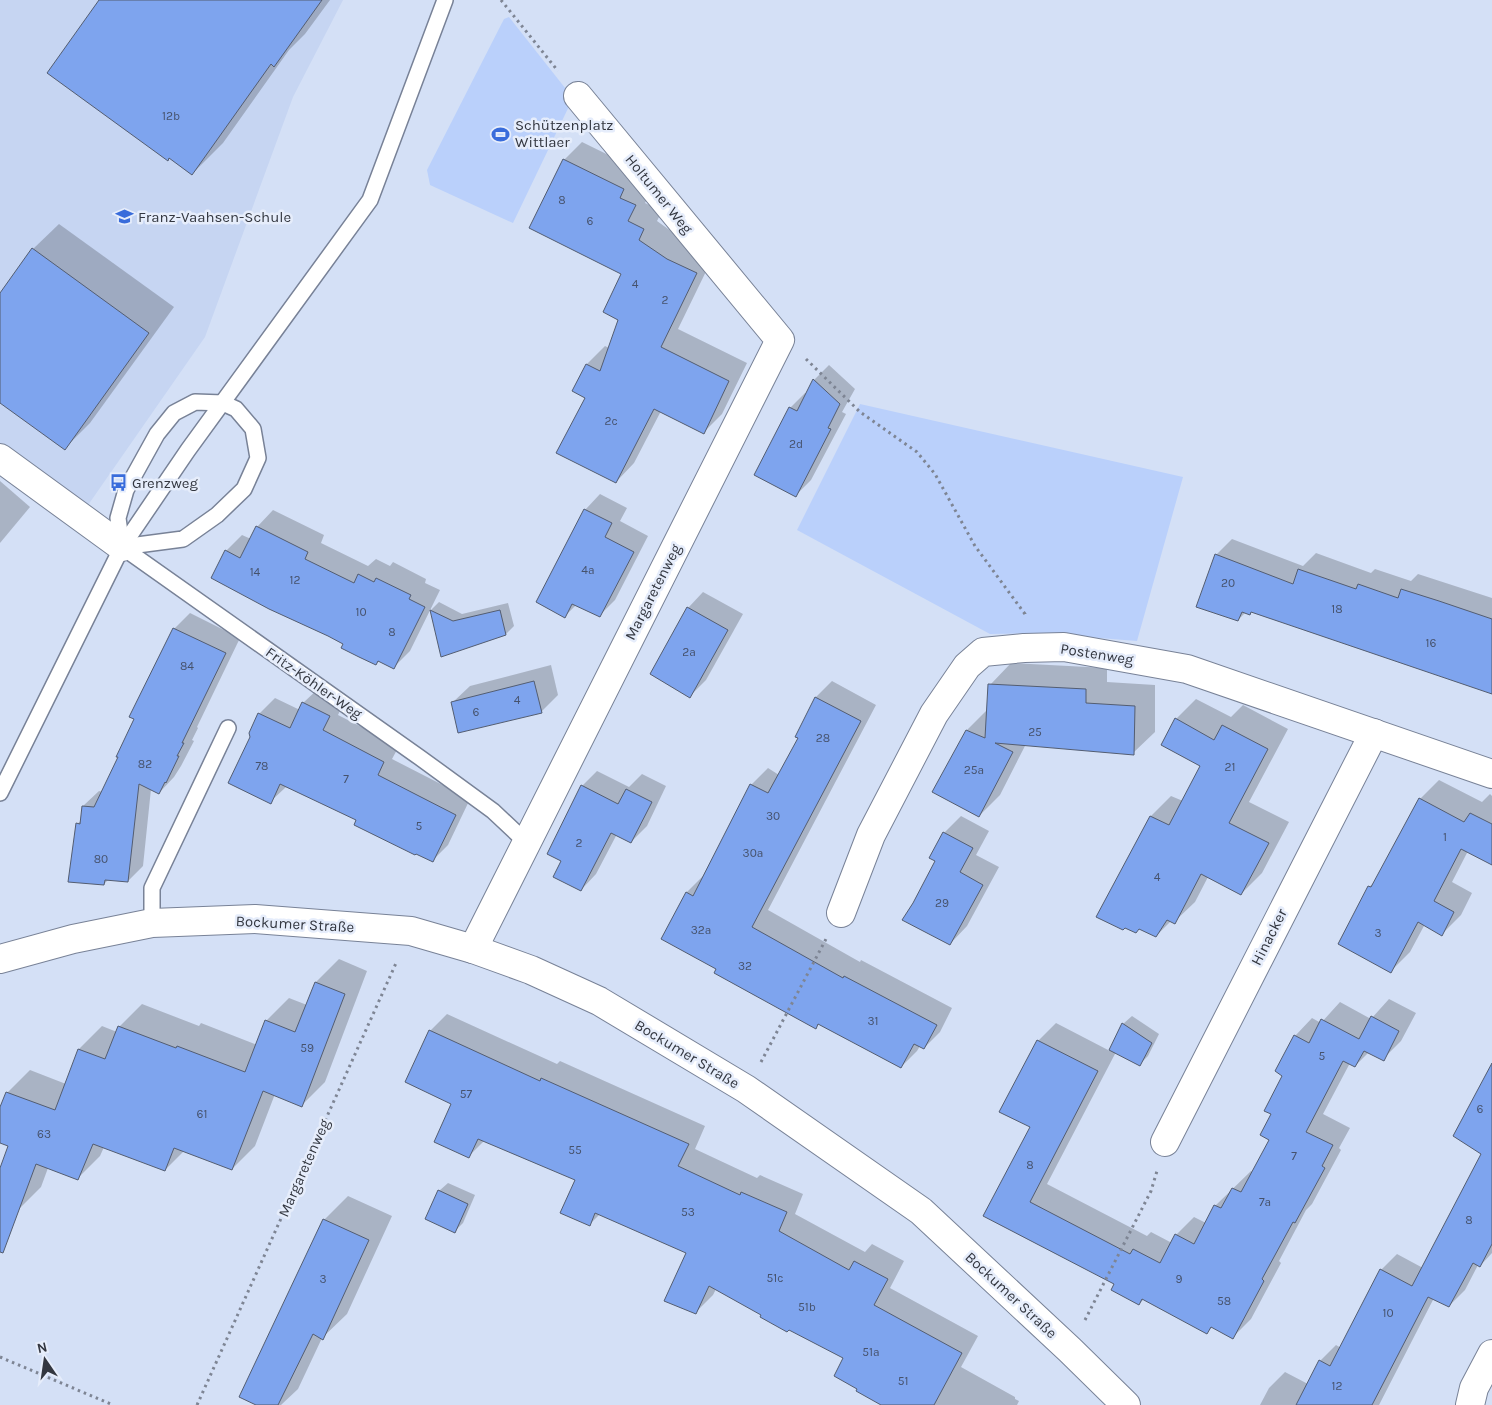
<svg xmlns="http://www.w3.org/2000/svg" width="1492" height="1405" font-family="Karla,sans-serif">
  <rect width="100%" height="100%" fill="#d4e0f6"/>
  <path fill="#c6d5f2" d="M0,0H343L293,97L205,337L86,508L0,446Z"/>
  <g fill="#bad0fb">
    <path d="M509,17L573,98L513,223L430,185L427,170L504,19Z"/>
    <path d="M860,404L1183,477L1137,641L1036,633L990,634L797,530Z"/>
  </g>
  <g fill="#0003">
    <path d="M101,0H330L305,34L289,50L223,143L192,174L170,157L168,159Z"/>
    <path d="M582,142L641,171L653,187L645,203L662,211L657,221L685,241L714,255L678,329L747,363L722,414L704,432L661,411L634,463L616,482L586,397L574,391L587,364L605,346L609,348L619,319L622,274L564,160Z"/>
    <path d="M59,224L174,307L90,423L65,448L0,402V295L33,249Z"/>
    <path d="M829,365L855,389L842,412L846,414L811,480L796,495L790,408L805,393L807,394L814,380Z"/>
    <path d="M0,481L30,507L0,543Z"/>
    <path d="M600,494L627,508L620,521L648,536L615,600L599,616L576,605L565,616L585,510Z"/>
    <path d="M273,510L324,535L321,543L368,566L376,559L390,566L393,562L426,579L425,583L440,590L410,651L393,668L379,661L376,664L345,644L226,551L242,535L251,539L257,527Z"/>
    <path d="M1232,539L1303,566L1316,553L1371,573L1375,569L1411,581L1418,574L1492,598V693L1252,611L1250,613L1246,612L1238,620L1216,555Z"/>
    <path d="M703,592L743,614L706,680L690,696L688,608Z"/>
    <path d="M439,602L462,614L508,603L514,626L506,634L442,655L431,610Z"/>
    <path d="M190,613L240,638L197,727L198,728L192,740L194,741L181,766L174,777L159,793L151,789L143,866L128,881L109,879L104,884L77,824L82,820L83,806L99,791L103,792L136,719L131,716L174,629Z"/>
    <path d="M1011,663L1107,668V682L1155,685V732L1133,753L1026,744L1000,795L979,816L934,792L967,730L988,709L990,685Z"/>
    <path d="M551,665L558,695L541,712L452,703L470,686Z"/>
    <path d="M832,681L876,705L768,910L860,962L861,960L952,1008L940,1032L924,1048L920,1046L917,1051L901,1067L819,1024L816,1027L718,968L662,938L687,892L703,876L751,785L768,768L779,775L800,738L816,697Z"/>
    <path d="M319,688L345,700L338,715L399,746L392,759L470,799L448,845L433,860L358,819L286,787L270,802L251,737L259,714L275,698L300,710L303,703Z"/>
    <path d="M1196,699L1231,717L1243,705L1288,729L1249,802L1289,822L1262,873L1241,894L1208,877L1195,902L1174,922L1171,921L1156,936L1151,816L1171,796L1183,801L1202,766L1176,719Z"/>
    <path d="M597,771L629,787L642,774L666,786L647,826L631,842L617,834L596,874L581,890L563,860L582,786Z"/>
    <path d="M1439,780L1482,802L1490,794L1492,796V864L1468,851L1452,882L1472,893L1461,915L1442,934L1425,924L1410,952L1391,971L1369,887L1376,881L1420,799Z"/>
    <path d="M961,816L989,831L976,855L999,867L967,926L950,944L937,861L944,833Z"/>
    <path d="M339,959L367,971L325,1082L302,1105L275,1094L255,1146L232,1169L184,1151L165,1170L104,1147L100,1156L77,1179L48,1168L41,1187L18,1210L0,1204V1172L10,1146L0,1142V1111L7,1093L30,1070L66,1084L79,1049L102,1026L117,1032L119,1027L142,1004L199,1026L201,1023L257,1045L266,1021L289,998L307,1005L316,982Z"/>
    <path d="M1389,999L1416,1013L1401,1041L1383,1059L1369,1052L1355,1066L1350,1063L1323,1114L1350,1128L1339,1148L1341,1150L1312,1204L1306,1210L1279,1261L1281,1263L1251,1319L1233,1337L1213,1326L1207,1332L1144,1299L1139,1304L1116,1284L985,1215L1031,1127L1038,1041L1056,1023L1110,1051L1123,1024L1132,1016L1159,1034L1148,1056L1140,1064L1116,1052L1047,1184L1147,1236L1151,1232L1172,1243L1176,1235L1194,1217L1206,1223L1215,1206L1251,1171L1253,1172L1271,1139L1272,1114L1295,1036L1312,1018L1321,1023L1340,1002L1371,1019Z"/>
    <path d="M447,1014L557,1064L560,1061L705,1126L695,1149L757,1178L760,1175L803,1194L795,1214L865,1252L872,1244L904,1261L890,1288L978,1336L961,1367L1015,1397V1399L1019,1401L1017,1405H890L859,1388L845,1358L716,1289L713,1295L695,1313L687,1252L600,1214L589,1225L577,1180L485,1140L469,1156L430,1031Z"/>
    <path d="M1492,1072V1253L1480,1266L1478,1265L1465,1290L1449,1306L1434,1298L1379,1405H1260L1269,1388L1285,1372L1308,1384L1320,1361L1336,1345L1341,1348L1381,1270L1397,1254L1423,1268L1487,1157Z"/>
    <path d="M448,1183L475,1195L463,1223L455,1231L439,1191Z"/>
    <path d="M348,1196L392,1216L347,1314L322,1338L298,1389L281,1405H259L324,1220Z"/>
  </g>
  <g fill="#7ea4ee" stroke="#535d71">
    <path d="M99,0H322L274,67L271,64L192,175L169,158L168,161L47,73Z"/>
    <path d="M563,159L624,189L620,198L636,205L628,221L644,229L639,240L667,259L697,273L661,347L729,381L704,434L654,409L616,483L556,453L585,398L572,391L586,364L600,371L618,320L603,312L621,274L529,228Z"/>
    <path d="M32,248L149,333L65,450L0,403V293Z"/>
    <path d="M813,379L840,404L828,428L831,429L796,497L754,475L789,407L797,411Z"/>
    <path d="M584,509L612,523L605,537L634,552L600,617L572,604L565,618L536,602Z"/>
    <path d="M256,526L308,552L305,559L354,583L358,574L374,582L376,578L411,595L409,599L425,607L394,669L378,661L376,665L359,657L341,648L343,644L328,636L269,609L211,578L225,550L240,558Z"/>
    <path d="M1215,554L1293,584L1298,569L1356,589L1358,584L1398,598L1401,589L1439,601L1492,619V694L1251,612L1250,615L1242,612L1238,621L1196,607Z"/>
    <path d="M687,607L728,630L690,698L650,674Z"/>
    <path d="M430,610L453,621L500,610L506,635L441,657Z"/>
    <path d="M173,628L226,653L182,743H184L177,756H179L166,783L165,782L159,794L139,784L128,882L105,880L104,885L68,882L76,823L80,824L82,806L94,807L118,757H116L134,719L129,717Z"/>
    <path d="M534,681L542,713L458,733L451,702Z"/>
    <path d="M988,684L1086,689V703L1135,706L1134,755L995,743L1013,752L979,817L932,792L966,730L985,738Z"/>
    <path d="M815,697L861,721L752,927L843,978L844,976L937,1025L924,1049L914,1044L901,1068L818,1024L816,1029L714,973L716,969L661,939L686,892L693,896L750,784L768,793L798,738L795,737Z"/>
    <path d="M302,702L330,716L323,730L384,762L378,775L456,815L433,862L416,854L415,855L354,825L356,820L280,784L271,804L228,783L250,737L249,733L258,713L290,728Z"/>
    <path d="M1175,718L1214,740L1222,725L1268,749L1229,823L1269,843L1241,895L1201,874L1175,924L1167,920L1156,937L1139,929L1136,933L1125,928L1123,930L1096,917L1150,816L1169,825L1200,766L1161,745Z"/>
    <path d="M581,785L618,804L626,789L652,802L631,843L611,833L581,891L553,877L561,861L547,854Z"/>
    <path d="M1419,798L1464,822L1470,813L1492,824V865L1461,849L1434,901L1454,912L1442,936L1418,922L1391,973L1338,944L1368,886L1371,887Z"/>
    <path d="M943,832L973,848L960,872L983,885L950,945L902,920L913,903L935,861L929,858Z"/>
    <path d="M315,982L345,994L302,1107L263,1091L232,1170L174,1148L165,1171L93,1144L78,1180L36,1164L3,1253L0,1252V1168L8,1146L0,1143V1107L6,1092L55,1110L78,1049L105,1059L118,1026L176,1048L177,1046L245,1072L265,1020L295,1032Z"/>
    <path d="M1371,1016L1399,1031L1384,1061L1364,1051L1355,1067L1343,1061L1306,1132L1333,1145L1322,1166L1325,1168L1295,1223L1293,1222L1262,1279L1264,1281L1233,1339L1211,1327L1207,1334L1142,1299L1139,1305L1111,1290L1114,1284L983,1216L1030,1127L999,1112L1037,1040L1098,1071L1030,1202L1130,1254L1133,1249L1160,1263L1175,1234L1194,1244L1214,1205L1221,1208L1232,1188L1241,1192L1269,1140L1260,1135L1271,1114L1264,1111L1282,1076L1275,1071L1294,1035L1309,1043L1321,1019L1359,1039Z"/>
    <path d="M1122,1023L1152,1043L1140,1066L1109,1050Z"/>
    <path d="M429,1030L540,1081L541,1078L689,1144L678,1166L740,1195L741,1192L787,1212L779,1231L849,1270L854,1261L888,1279L874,1305L962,1353L934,1405H881L856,1391L857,1389L834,1376L843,1358L789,1330L787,1332L760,1317L761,1315L709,1286L696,1314L664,1301L686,1253L595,1213L590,1226L560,1213L575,1180L478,1139L469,1158L434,1142L451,1104L405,1082Z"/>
    <path d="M1492,1063V1244L1480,1267L1473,1263L1449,1307L1428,1297L1372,1405H1296L1319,1360L1330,1366L1380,1269L1412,1286L1481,1154L1453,1136Z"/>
    <path d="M438,1190L468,1204L455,1233L425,1219Z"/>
    <path d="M323,1219L369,1240L323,1340L313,1334L278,1405H256L239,1397Z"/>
  </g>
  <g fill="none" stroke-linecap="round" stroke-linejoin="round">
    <defs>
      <g id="lane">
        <path d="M195,402L223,403L236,409L253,429L258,458L244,489L217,515L183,539L122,547L118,518L126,490L157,434L174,413Z"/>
        <path d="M122,547L419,757L493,811L527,843"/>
        <path d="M0,793L122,547L188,450L370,200L445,0"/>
        <path d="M152,923V888L228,728"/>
      </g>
      <g id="street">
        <path d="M0,458L122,547"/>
        <path d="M841,913L871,835L934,714L967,666L983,652L1024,648L1064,647L1187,669L1492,774"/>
        <path d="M473,949L780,340L578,96"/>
        <path d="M0,959L73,939L152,923L255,919L411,931L473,949L531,970L599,1001L746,1089L921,1211L1070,1350L1126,1405"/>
        <path d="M1165,1142L1374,733"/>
        <path d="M1470,1405L1474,1388L1492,1354"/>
      </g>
    </defs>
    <use href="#lane" stroke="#788297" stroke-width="18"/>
    <use href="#street" stroke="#788297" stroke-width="30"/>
    <g stroke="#7e8594" stroke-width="3" stroke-dasharray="2.5 4" stroke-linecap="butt">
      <path d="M501,0L558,71"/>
      <path d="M806,359L860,412L917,452L935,474L975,546L1025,614V617"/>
      <path d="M761,1062L826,939"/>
      <path d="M1085,1320L1151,1191L1157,1171"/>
      <path d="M0,1357L113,1405"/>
      <path d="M197,1405L397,961"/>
    </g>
    <use href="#lane" stroke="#fff" stroke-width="15"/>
    <use href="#street" stroke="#fff" stroke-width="28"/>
  </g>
  <defs>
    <symbol id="stadium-bare" viewBox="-9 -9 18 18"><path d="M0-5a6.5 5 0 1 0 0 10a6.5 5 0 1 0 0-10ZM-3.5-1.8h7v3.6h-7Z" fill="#396cdb" stroke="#e6edfb" stroke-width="2.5" paint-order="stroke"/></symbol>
    <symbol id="school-bare" viewBox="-9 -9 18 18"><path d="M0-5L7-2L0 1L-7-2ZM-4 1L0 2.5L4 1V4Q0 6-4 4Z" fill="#396cdb" stroke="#e6edfb" stroke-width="2.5" paint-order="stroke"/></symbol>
    <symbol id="bus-bare" viewBox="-9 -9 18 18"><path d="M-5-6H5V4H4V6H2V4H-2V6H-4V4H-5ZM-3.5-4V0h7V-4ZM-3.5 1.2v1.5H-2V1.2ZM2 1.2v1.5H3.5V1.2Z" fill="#396cdb" stroke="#e6edfb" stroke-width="2.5" paint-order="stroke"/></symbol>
  </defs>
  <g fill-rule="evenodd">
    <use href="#stadium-bare" x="488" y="122" width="25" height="25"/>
    <use href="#school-bare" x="112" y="204" width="25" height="25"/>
    <use href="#bus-bare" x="106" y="470" width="25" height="25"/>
  </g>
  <g text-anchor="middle" stroke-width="5" stroke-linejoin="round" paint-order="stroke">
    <g font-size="12" fill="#46526c">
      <text x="171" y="120">12b</text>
      <text x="562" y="204">8</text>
      <text x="590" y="225">6</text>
      <text x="635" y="288">4</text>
      <text x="665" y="304">2</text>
      <text x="611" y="425">2c</text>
      <text x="796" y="448">2d</text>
      <text x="588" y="574">4a</text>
      <text x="255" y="576">14</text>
      <text x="295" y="584">12</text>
      <text x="1228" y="587">20</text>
      <text x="1337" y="613">18</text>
      <text x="361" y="616">10</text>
      <text x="392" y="636">8</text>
      <text x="1431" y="647">16</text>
      <text x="689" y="656">2a</text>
      <text x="187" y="670">84</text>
      <text x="517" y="704">4</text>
      <text x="476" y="716">6</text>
      <text x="1035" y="736">25</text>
      <text x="823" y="742">28</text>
      <text x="145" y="768">82</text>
      <text x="262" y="770">78</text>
      <text x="1230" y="771">21</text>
      <text x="974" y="774">25a</text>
      <text x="346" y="783">7</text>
      <text x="773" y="820">30</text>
      <text x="419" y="830">5</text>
      <text x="1445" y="841">1</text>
      <text x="579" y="847">2</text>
      <text x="753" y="857">30a</text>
      <text x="101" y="863">80</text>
      <text x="1157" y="881">4</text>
      <text x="942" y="907">29</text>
      <text x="701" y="934">32a</text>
      <text x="1378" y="937">3</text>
      <text x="745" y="970">32</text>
      <text x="873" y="1025">31</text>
      <text x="307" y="1052">59</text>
      <text x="1322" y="1060">5</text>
      <text x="466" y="1098">57</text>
      <text x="1480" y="1113">6</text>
      <text x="202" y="1118">61</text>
      <text x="44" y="1138">63</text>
      <text x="575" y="1154">55</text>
      <text x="1294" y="1160">7</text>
      <text x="1030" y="1169">8</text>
      <text x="1265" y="1206">7a</text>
      <text x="688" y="1216">53</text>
      <text x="1469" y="1224">8</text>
      <text x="775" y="1282">51c</text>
      <text x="323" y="1283">3</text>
      <text x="1179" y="1283">9</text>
      <text x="1224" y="1305">58</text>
      <text x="807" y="1311">51b</text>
      <text x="1388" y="1317">10</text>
      <text x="871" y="1356">51a</text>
      <text x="903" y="1385">51</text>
      <text x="1337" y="1390">12</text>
    </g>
    <g font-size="15" fill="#333740" stroke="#e6edfb" text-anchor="start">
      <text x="515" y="130">Schützenplatz<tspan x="515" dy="17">Wittlaer</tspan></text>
      <text x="138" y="222">Franz-Vaahsen-Schule</text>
      <text x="132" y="488">Grenzweg</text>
    </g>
    <g font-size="15" fill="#333740" stroke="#e6edfb">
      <text transform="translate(659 194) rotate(51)" y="5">Holtumer Weg</text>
      <text transform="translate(653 592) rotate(-63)" y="5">Margaretenweg</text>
      <text transform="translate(1097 654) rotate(9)" y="5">Postenweg</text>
      <text transform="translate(314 683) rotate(35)" y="5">Fritz-Köhler-Weg</text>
      <text transform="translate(295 924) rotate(3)" y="5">Bockumer Straße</text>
      <text transform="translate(1269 937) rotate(-63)" y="5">Hinacker</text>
      <text transform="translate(687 1054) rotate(31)" y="5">Bockumer Straße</text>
      <text transform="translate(304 1168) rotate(-66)" y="5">Margaretenweg</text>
      <text transform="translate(1011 1295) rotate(43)" y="5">Bockumer Straße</text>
    </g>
  </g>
  <g transform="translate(45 1360) rotate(347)" stroke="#e6edfb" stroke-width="4" paint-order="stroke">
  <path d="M0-4L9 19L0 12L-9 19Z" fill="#333740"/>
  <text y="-8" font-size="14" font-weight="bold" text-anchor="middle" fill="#333740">N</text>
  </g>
</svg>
